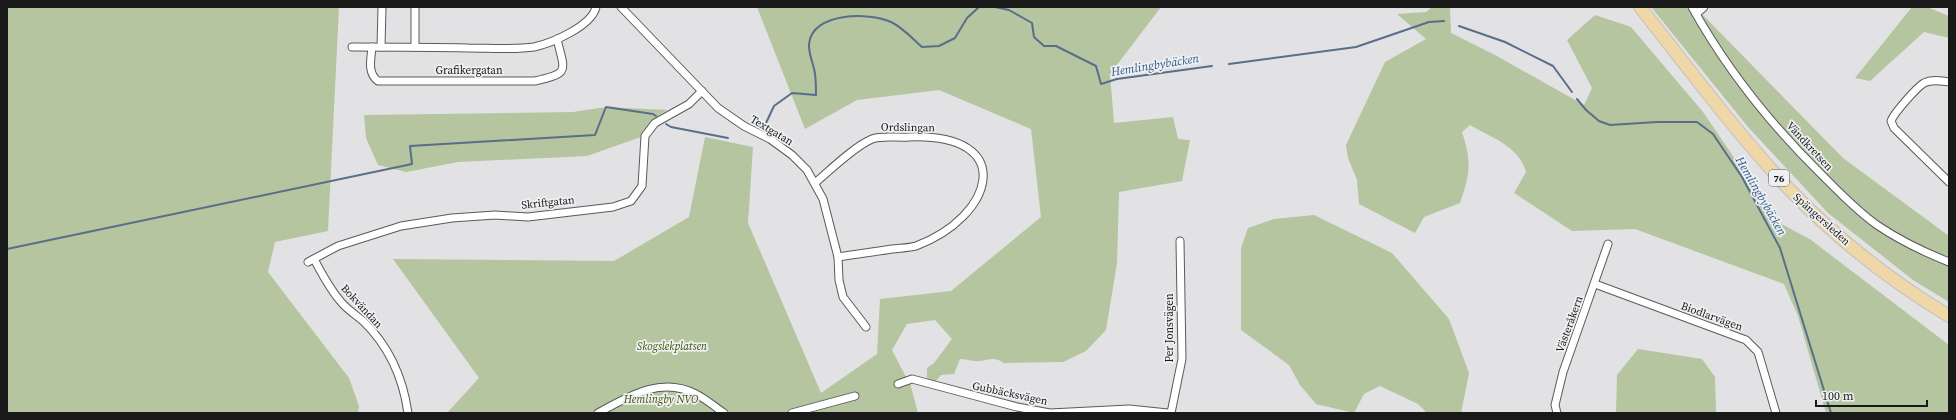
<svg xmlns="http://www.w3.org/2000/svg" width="1956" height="420" font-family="'Source Serif 4',serif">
  <rect width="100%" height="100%" fill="#e2e2e4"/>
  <g fill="#b4c59f">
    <path d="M7,7H339L328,231L275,242L268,272L349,378L359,406L358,413H7Z"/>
    <path d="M757,7H1161L1110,74L1114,123L1173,117L1178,139L1190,140L1182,181L1119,192L1117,263L1106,330L1086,351L1063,362L1004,363C993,356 990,360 979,361C973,362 966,359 960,359L954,374L941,375L935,382L927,378V368L934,363L952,339L935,320L907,324L892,350L907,379H909L918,413H447L479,378L393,259L614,261L689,217L705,137L753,147L748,223L821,393L877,354L880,299L951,291L1041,217L1031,129L939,90L857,100L805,129Z"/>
    <path d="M1432,7H1450L1451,33L1495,55L1584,105L1592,88L1567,40L1595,15L1631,27L1703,112L1778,222L1811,240L1949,345V413H1826L1798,316L1784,284L1635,229L1572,231L1514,193L1526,172C1519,146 1492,138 1470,125L1462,132C1472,162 1470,174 1460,203L1424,217L1415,233L1359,204L1357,180L1348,158L1346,145L1385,62L1426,39L1397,14L1426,12Z"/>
    <path d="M1651,7H1695L1843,158L1949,236V302L1913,280L1828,213L1748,127Z"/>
    <path d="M1912,7H1927L1949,16V38L1924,32L1870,81L1855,78Z"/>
    <path d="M606,107L667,110L652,120L641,137L587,156L458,162L406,172L378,165L366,138L364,115L573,112Z"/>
    <path d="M1314,215L1392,253L1449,319L1469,373L1461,413H1427L1418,404L1380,386L1364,394L1354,413L1316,404L1300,385L1289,365L1241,330V248L1248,228L1274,219Z"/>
    <path d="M1638,349L1702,359L1715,377L1716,413H1616L1617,375Z"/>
  </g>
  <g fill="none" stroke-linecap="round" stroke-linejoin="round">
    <g stroke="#596e8a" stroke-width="2">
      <path d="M995,7L1009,10L1032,23L1034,37L1044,46H1056L1096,66L1101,84L1117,79L1212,66"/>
      <path d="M1459,26L1505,42L1553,66L1572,92"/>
      <path d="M1229,64L1356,47L1429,22L1444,21"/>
      <path d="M1577,99L1586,110L1599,121L1610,125L1657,122H1697L1713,134L1742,177L1780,248L1831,413"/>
      <path d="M766,123L774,106L792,93L816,95C816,88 816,81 815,74C814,65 808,53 809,44C812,12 869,12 891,22C902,27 913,39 922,47L939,46L955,38L967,18L979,7"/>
      <path d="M666,124L671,127L728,138"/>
      <path d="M7,249L412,164L410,146L595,135L606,107L653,114L656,116"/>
    </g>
    <defs>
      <g id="minor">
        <path d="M621,7L718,108L744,126L770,139L792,155L807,170L823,199L838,257L839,280L843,297L866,327"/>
        <path d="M1692,7C1727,70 1772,126 1823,176C1840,193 1857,211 1877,225C1899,240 1924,252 1949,262"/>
        <path d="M1696,14L1704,7"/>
        <path d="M352,47C391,47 429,47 468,48C489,48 513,50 534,47C552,43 592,26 596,7"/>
        <path d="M372,47C371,59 367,73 378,81H535C570,73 565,72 557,39"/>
        <path d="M381,47L382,7"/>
        <path d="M415,47V7"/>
        <path d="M1949,82C1941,81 1932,79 1924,83C1917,87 1894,113 1891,121L1894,128L1949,182"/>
        <path d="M815,183C830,170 855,146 872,139C882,135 898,138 909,137C1019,133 994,217 916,246C909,248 900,248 892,249C874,252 856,254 838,257"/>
        <path d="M314,259C322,274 330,290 342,303C348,310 356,315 363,321C389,346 403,378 408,413"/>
        <path d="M308,262L338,246L401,226L452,218L495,215L528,217L613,207L631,201L642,186L645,136L655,123L689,104L702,91"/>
        <path d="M1595,284L1746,340L1758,352L1776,413"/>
        <path d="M898,384L912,379L1017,407L1050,413L1129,409L1168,413"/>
        <path d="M598,413C629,396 661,376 696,394C706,399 715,407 724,413"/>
        <path d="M792,413L855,396"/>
        <path d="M1171,413L1182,359L1180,241"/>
        <path d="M1557,413L1555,405L1563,372L1608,244"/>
      </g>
      <path id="primary" d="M1640,7C1688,68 1735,131 1788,188C1835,237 1891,281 1949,316"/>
    </defs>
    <use href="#minor" stroke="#5a5a5b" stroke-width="9"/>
    <use href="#primary" stroke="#bfbfbf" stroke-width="14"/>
    <use href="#minor" stroke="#fff" stroke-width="7"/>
    <use href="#primary" stroke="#f0d7a8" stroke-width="12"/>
  </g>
  <g text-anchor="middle" stroke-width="3.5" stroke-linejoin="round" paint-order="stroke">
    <rect fill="#eff0f1" stroke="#595a5a" stroke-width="1" x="1769" y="170" width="20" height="16" rx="3"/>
    <g font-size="10" font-weight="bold" fill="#19191a">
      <text x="1779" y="182">76</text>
    </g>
    <g font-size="11" fill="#19191a" stroke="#eff0f1">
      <text x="469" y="74">Grafikergatan</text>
      <text transform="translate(908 127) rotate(1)" y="4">Ordslingan</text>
      <text transform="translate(772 130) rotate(31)" y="4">Textgatan</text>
      <text transform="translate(1810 146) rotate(47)" y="4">Vändkretsen</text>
      <text transform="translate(548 202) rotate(-6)" y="4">Skriftgatan</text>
      <text transform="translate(1822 219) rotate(42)" y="4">Spängersleden</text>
      <text transform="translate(362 306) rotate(47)" y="4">Bokvändan</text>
      <text transform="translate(1712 316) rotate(20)" y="4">Biodlarvägen</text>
      <text transform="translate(1569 324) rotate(-70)" y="4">Västeråkern</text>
      <text transform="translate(1169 328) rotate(-90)" y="4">Per Jonsvägen</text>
      <text transform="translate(1010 393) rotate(12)" y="4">Gubbäcksvägen</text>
    </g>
    <g font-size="11" font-style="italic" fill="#3a530a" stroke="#eff0f1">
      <text x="672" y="350">Skogslekplatsen</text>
      <text x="661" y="403">Hemlingby NVO</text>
    </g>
    <g font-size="12" font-style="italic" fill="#2e598e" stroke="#eff0f1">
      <text transform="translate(1155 65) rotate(-9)" y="4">Hemlingbybäcken</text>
      <text transform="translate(1761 196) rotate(60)" y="4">Hemlingbybäcken</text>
    </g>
  </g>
  <rect width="1956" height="420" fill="none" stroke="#19191a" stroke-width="16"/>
  <path d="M1816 400v6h111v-6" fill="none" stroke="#19191a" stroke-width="2"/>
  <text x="1822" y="400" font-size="12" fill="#19191a" stroke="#eff0f1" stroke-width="3" paint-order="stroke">100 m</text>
</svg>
